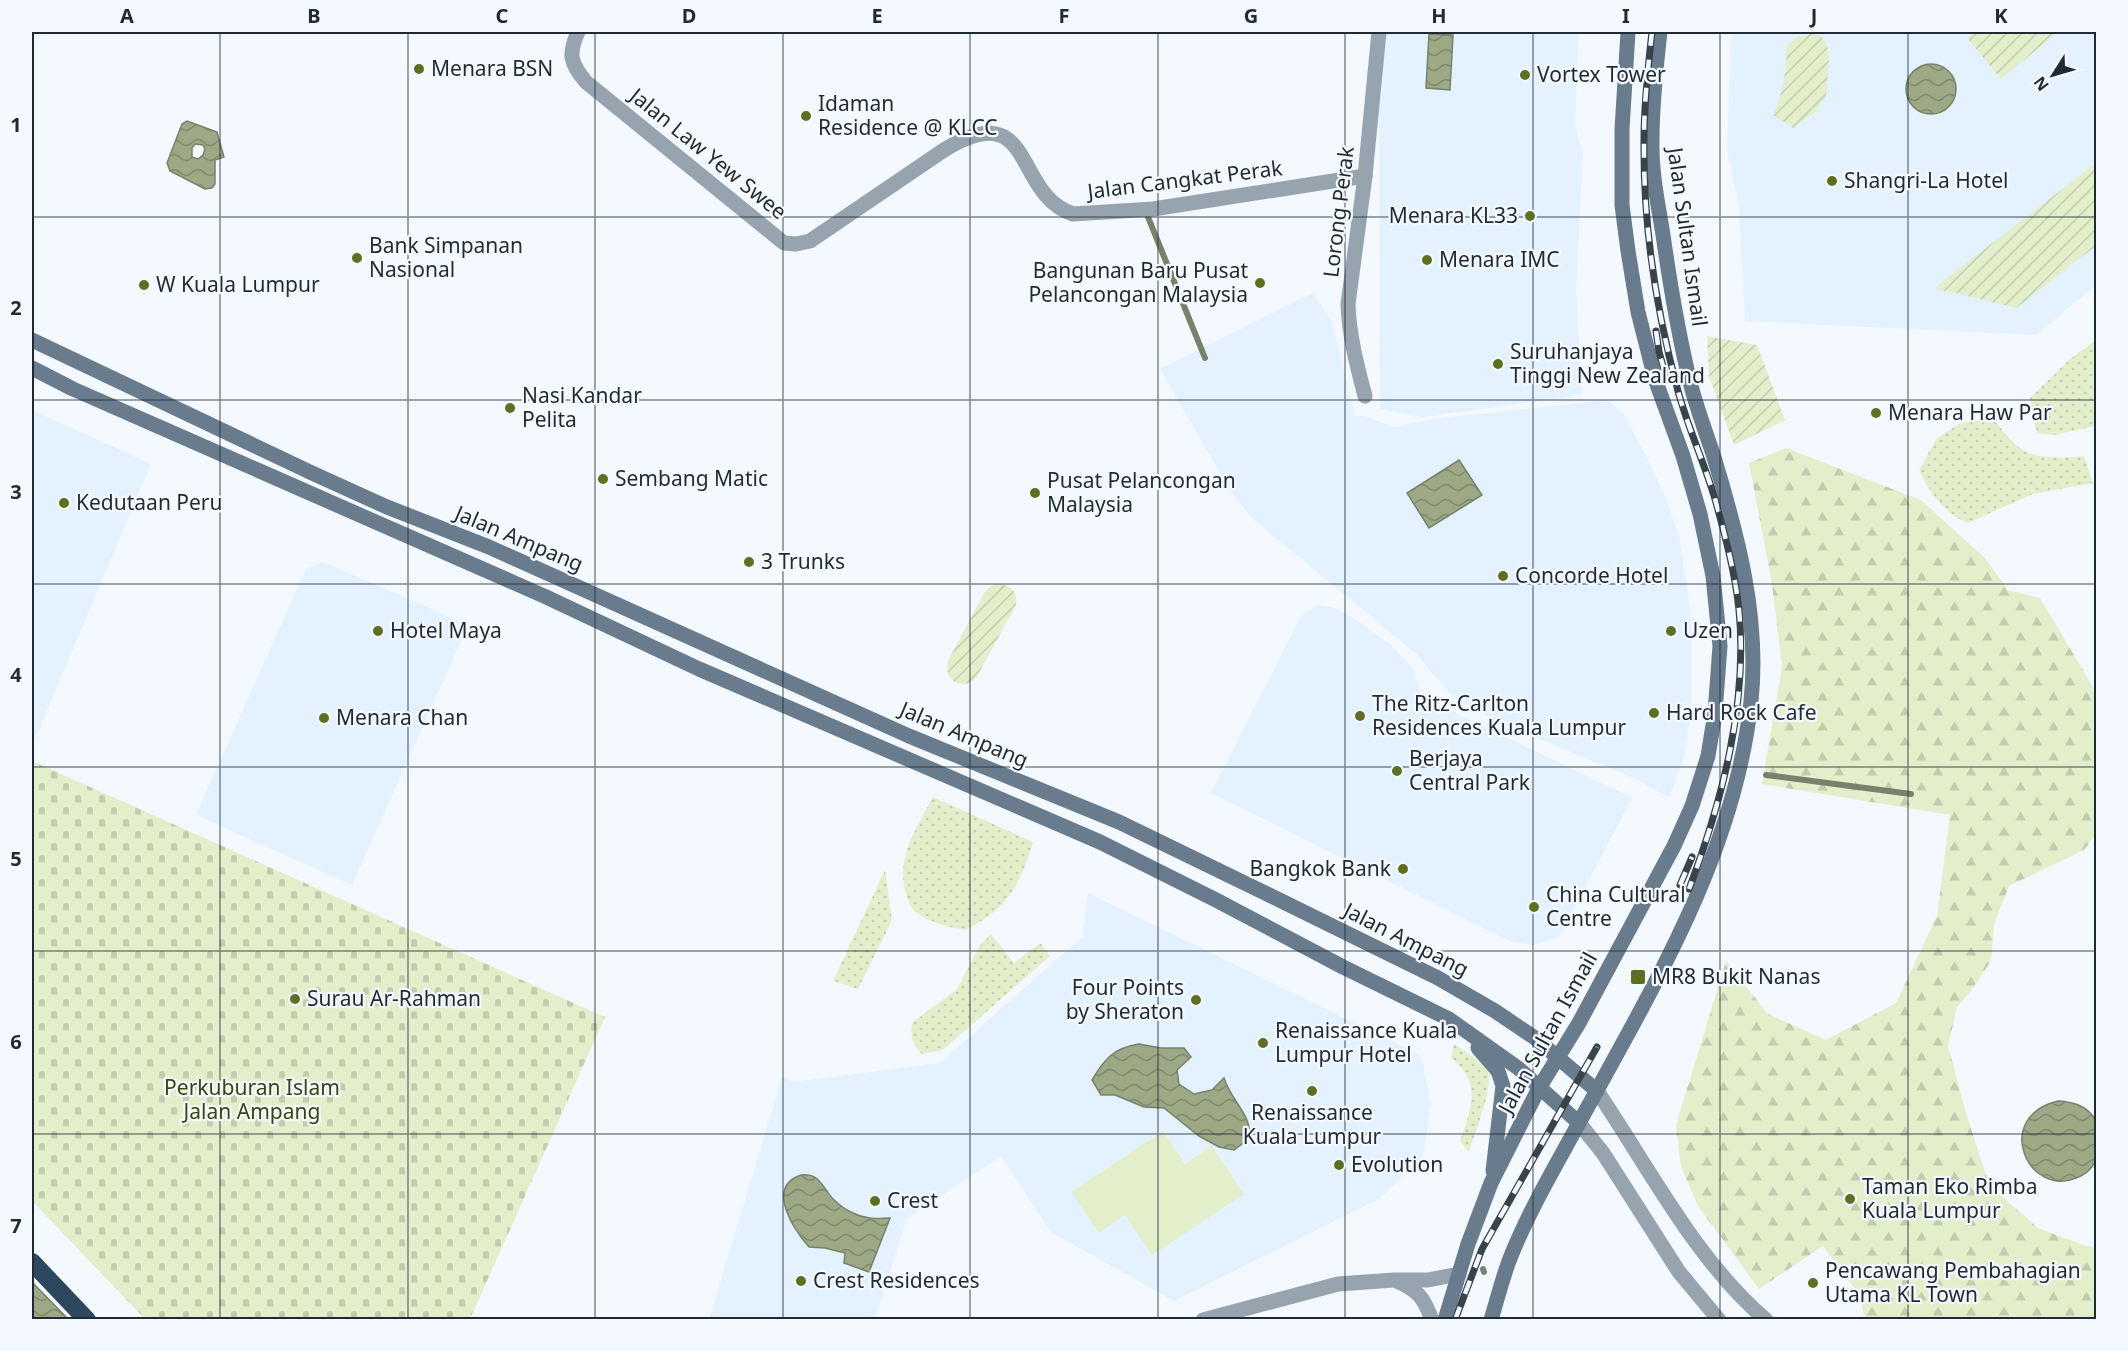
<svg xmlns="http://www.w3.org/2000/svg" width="2128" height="1351" font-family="'Noto Sans',sans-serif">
  <defs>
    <pattern id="grass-dots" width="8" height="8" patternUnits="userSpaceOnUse" patternTransform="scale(1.5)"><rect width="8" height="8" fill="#e3efcb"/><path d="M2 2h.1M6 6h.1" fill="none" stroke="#c2cdaf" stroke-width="1.8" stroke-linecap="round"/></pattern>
    <pattern id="forest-firs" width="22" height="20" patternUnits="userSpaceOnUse" patternTransform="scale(1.5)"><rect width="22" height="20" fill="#e3efcb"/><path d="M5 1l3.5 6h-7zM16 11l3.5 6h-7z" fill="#c2cdaf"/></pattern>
    <pattern id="cemetery-stones" width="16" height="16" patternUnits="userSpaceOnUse" patternTransform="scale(1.5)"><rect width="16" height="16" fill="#e3efcb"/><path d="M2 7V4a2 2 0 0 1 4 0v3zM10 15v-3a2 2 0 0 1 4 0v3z" fill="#c2cdaf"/></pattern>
    <pattern id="garden-furrows" width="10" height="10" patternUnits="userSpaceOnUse" patternTransform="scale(1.5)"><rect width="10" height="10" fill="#e3efcb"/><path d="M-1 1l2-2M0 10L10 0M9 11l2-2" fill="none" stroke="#c2cdaf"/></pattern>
    <pattern id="water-waves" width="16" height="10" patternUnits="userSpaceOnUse" patternTransform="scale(1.5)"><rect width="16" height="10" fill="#9da885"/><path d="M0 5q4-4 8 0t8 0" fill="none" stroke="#7f896d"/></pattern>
  </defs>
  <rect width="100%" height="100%" fill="#f3f9fe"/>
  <g fill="#e3f2fe">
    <path d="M1386,32H1579L1575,127L1583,153L1576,290L1582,395L1423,417L1380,409L1379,108Z"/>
    <path d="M1731,32H2096V285L2036,335L1745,321L1739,207L1727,150Z"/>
    <path d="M1313,293L1332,322L1355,416H1365L1394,427L1433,419L1607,400L1623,413L1643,450L1666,498L1679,536L1691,615V712L1684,758L1669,797L1636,779L1494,720L1455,699L1416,654L1253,519L1231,492L1160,369Z"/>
    <path d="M32,410L151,464L34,741L32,740Z"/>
    <path d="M323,562L468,625L352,885L196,815L306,569Z"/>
    <path d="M1318,605L1332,607L1354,618L1392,646L1413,669L1423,697L1632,798L1559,937L1533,945L1512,942L1211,793L1301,616Z"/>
    <path d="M1088,893L1416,1053L1422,1060L1431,1104L1423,1156L1379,1199L1174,1301L1051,1232L1001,1156L907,1218L875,1319L709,1320L782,1077L794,1082L940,1063L1083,936Z"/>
  </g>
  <g fill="url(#grass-dots)">
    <path d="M2096,340V426L2054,435L2037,433L2030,398L2070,359Z"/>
    <path d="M1993,417C1999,427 2015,447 2026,452C2040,459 2069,458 2084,456L2093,483L2033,494L1968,523C1943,513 1930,493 1919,470L1937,438L1959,424Z"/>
    <path d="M933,797L1033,842C1021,885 1006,910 965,930C949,927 930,923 917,913C912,910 909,903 907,897C894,860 916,829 933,797Z"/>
    <path d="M885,870L892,920L858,989L833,981Z"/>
    <path d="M991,934L1014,963L1040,943L1050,956L943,1050L922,1054C912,1045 910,1035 912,1023L957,989L979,947Z"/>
    <path d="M1454,1043C1463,1051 1481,1061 1487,1070C1496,1083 1473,1137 1469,1152L1460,1141C1471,1109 1483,1083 1451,1058Z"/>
  </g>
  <path fill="url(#forest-firs)" d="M1786,448L1921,500L1986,559L2008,590L2040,598L2096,692V834L2084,850L2009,886L1994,924L1991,961L1971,991L1957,1007L1948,1046L1966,1113L1986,1175L1997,1192L2038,1228L2083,1245L2096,1247V1319H1869L1864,1315L1860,1296L1823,1246L1759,1289L1698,1206L1681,1167L1676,1125L1726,961L1768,1014L1826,1040L1896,1003L1937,916L1950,815L1762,784L1782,666L1772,584L1749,463Z"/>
  <path fill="url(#cemetery-stones)" d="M32,761L605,1017L470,1319H145L32,1201Z"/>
  <g fill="url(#garden-furrows)">
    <path d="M1974,32H2058L2001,79L1967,38Z"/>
    <path d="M1812,33L1820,35L1827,45L1829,60L1826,97L1814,113L1793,128L1773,115C1784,92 1786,70 1787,45L1795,38Z"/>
    <path d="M2096,163V246L2016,308L1934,288Z"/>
    <path d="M1707,336L1757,345L1785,420L1734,445L1709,376Z"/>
    <path d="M997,584C1010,584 1018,592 1016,605L976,678C961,692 943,680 948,661L984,593L992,585Z"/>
  </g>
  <path fill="#e3efcb" d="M1163,1131L1185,1164L1212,1146L1244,1194L1152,1255L1125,1215L1099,1233L1071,1192Z"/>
  <g fill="url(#water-waves)" stroke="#77826c" stroke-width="1.5" fill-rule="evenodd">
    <path d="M1429,34L1453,35L1450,90L1426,88Z"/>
    <circle cx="1931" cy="89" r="25"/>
    <path d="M187,121L217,132L224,157L215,160V184L212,188L205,189L170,171L167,163L182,124ZM195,144L203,145L205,149L203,155L198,159L192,157V148Z"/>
    <path d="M1459,460L1482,495L1429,528L1407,493Z"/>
    <path d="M1139,1044L1161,1048H1184L1191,1057L1177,1070L1179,1084L1194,1094L1212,1090L1224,1078C1231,1101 1251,1113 1250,1138L1234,1150L1219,1147L1199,1136L1164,1108L1144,1107L1115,1095H1101L1092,1080C1105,1058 1114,1048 1139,1044Z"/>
    <path d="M2058,1101C2074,1102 2088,1106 2096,1121V1160C2092,1169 2085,1175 2076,1178C2028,1198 1992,1117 2058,1101Z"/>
    <path d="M801,1175C819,1172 823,1188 833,1199C838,1204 846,1210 853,1213C865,1219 877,1219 890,1218L869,1272L844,1263L845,1253L825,1248L809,1247C794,1230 765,1187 801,1175Z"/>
    <path d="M32,1282L68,1319H32Z"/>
  </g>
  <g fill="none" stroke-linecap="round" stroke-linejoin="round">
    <g stroke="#77826c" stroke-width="6">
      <path d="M1148,217L1205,358"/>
      <path d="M1766,775L1911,794"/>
      <path d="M1483,1269L1484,1272"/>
    </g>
    <g stroke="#97a4b0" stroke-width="15">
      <path d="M578,32C568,54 570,63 586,82L784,243L796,244L810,241L944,150C1036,94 1012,194 1073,214L1153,209L1365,176"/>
      <path d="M1365,396C1357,366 1349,335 1348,304L1365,176L1379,32"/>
      <path d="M1397,1281C1418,1290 1424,1298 1432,1320"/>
      <path d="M1203,1320L1338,1284L1394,1280H1428L1459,1274"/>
    </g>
    <g stroke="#97a4b0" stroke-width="15">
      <path d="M1597,1091C1650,1169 1694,1258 1766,1320"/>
      <path d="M1579,1123L1603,1153L1679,1272L1719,1320"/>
    </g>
    <g stroke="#697c8d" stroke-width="15">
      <path d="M32,340L312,473L387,507L489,547L909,736L1119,822L1261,891L1438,978L1495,1011L1535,1038L1597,1091"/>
      <path d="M32,368L73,389L544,596L699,669L1100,842L1216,900L1343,967L1449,1019L1518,1068L1579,1123"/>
      <path d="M1478,1048L1498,1071L1503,1086L1493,1171"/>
      <path d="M1445,1320L1468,1244L1491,1183L1539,1088L1579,1023L1674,846L1692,806L1708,756L1715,713L1720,646L1713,576L1700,514L1683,456L1655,379L1638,312L1628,251L1622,205V129L1628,32"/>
      <path d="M1491,1320C1497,1300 1502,1280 1509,1261C1528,1212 1555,1167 1580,1121C1652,989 1735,854 1751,701C1760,617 1737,533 1713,454C1705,430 1696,406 1690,382C1678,333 1670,284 1663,235C1658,203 1651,172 1652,140C1652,104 1656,67 1660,32"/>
    </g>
    <path stroke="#2c485e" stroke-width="18" d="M32,1262L87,1320"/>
    <defs>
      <g id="rail">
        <path d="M1652,32C1648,67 1644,104 1644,140C1643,225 1656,310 1678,391C1688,428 1704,462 1715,499C1725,535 1735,572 1739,610C1748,704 1722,801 1689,889"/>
        <path d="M1656,331L1659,352L1667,380"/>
        <path d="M1680,885L1692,857"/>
        <path d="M1455,1320L1482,1249L1597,1047"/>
      </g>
    </defs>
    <use href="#rail" stroke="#39434c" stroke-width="7"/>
    <use href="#rail" stroke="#f3f9fe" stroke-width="4.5" stroke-dasharray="14" stroke-linecap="butt"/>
  </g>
  <path fill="none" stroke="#1f2a33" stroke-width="1.5" stroke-opacity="0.55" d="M220,32V1320M408,32V1320M595,32V1320M783,32V1320M970,32V1320M1158,32V1320M1345,32V1320M1533,32V1320M1720,32V1320M1908,32V1320M32,217H2096M32,400H2096M32,584H2096M32,767H2096M32,951H2096M32,1134H2096"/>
  <g fill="#5c701f" stroke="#f3f9fe" stroke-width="2">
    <circle cx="419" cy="69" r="6"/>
    <circle cx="1525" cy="75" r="6"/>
    <circle cx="806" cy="116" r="6"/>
    <circle cx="1832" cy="181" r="6"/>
    <circle cx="1530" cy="216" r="6"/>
    <circle cx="357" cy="258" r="6"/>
    <circle cx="1427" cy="260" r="6"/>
    <circle cx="1260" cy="283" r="6"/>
    <circle cx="144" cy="285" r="6"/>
    <circle cx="1498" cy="364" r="6"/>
    <circle cx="510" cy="408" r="6"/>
    <circle cx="1876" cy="413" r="6"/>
    <circle cx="603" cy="479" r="6"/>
    <circle cx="1035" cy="493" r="6"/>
    <circle cx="64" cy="503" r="6"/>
    <circle cx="749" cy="562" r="6"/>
    <circle cx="1503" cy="576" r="6"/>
    <circle cx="378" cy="631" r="6"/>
    <circle cx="1671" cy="631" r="6"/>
    <circle cx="1654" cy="713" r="6"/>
    <circle cx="1360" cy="716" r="6"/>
    <circle cx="324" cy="718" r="6"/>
    <circle cx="1397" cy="771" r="6"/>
    <circle cx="1403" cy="869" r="6"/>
    <circle cx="1534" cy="907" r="6"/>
    <rect x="1630" y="969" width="16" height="16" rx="3"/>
    <circle cx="295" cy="999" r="6"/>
    <circle cx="1196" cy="1000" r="6"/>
    <circle cx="1263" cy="1043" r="6"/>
    <circle cx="1312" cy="1091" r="6"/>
    <circle cx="1339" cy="1165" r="6"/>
    <circle cx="1850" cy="1199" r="6"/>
    <circle cx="875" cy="1201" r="6"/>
    <circle cx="801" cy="1281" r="6"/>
    <circle cx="1813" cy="1283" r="6"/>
  </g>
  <g text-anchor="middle" stroke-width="4.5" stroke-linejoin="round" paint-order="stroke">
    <g font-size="21" fill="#1f2a33" stroke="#f3f9fe" text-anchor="start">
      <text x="431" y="76">Menara BSN</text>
      <text x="1537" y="82">Vortex Tower</text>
      <text x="818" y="111">Idaman<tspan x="818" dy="24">Residence @ KLCC</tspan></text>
      <text x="1844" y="188">Shangri-La Hotel</text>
      <text x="1518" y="223" text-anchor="end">Menara KL33</text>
      <text x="369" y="253">Bank Simpanan<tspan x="369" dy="24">Nasional</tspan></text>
      <text x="1439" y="267">Menara IMC</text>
      <text x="1248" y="278" text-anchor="end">Bangunan Baru Pusat<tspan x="1248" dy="24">Pelancongan Malaysia</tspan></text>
      <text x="156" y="292">W Kuala Lumpur</text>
      <text x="1510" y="359">Suruhanjaya<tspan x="1510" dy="24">Tinggi New Zealand</tspan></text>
      <text x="522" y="403">Nasi Kandar<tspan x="522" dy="24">Pelita</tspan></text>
      <text x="1888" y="420">Menara Haw Par</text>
      <text x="615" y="486">Sembang Matic</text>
      <text x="1047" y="488">Pusat Pelancongan<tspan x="1047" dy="24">Malaysia</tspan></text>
      <text x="76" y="510">Kedutaan Peru</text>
      <text x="761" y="569">3 Trunks</text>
      <text x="1515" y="583">Concorde Hotel</text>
      <text x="390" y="638">Hotel Maya</text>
      <text x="1683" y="638">Uzen</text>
      <text x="1372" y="711">The Ritz-Carlton<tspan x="1372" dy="24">Residences Kuala Lumpur</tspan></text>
      <text x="1666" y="720">Hard Rock Cafe</text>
      <text x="336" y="725">Menara Chan</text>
      <text x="1409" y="766">Berjaya<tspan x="1409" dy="24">Central Park</tspan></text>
      <text x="1391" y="876" text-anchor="end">Bangkok Bank</text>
      <text x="1546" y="902">China Cultural<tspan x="1546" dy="24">Centre</tspan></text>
      <text x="1652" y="984">MR8 Bukit Nanas</text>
      <text x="1184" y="995" text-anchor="end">Four Points<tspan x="1184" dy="24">by Sheraton</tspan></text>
      <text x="307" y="1006">Surau Ar-Rahman</text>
      <text x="1275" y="1038">Renaissance Kuala<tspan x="1275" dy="24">Lumpur Hotel</tspan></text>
      <text x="1312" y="1120" text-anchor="middle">Renaissance<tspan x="1312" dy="24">Kuala Lumpur</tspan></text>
      <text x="1351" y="1172">Evolution</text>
      <text x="1862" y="1194">Taman Eko Rimba<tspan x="1862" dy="24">Kuala Lumpur</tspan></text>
      <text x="887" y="1208">Crest</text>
      <text x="1825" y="1278">Pencawang Pembahagian<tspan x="1825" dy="24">Utama KL Town</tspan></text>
      <text x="813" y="1288">Crest Residences</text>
    </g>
    <g font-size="21" fill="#1f2a33" stroke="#f3f9fe">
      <text transform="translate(708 154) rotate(39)" y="7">Jalan Law Yew Swee</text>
      <text transform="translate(1185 180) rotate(-7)" y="7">Jalan Cangkat Perak</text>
      <text transform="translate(1339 212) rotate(-83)" y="7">Lorong Perak</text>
      <text transform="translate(1687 237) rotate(82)" y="7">Jalan Sultan Ismail</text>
      <text transform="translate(519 539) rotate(23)" y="7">Jalan Ampang</text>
      <text transform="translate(964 735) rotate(23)" y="7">Jalan Ampang</text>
      <text transform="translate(1406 940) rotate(27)" y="7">Jalan Ampang</text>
      <text transform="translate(1548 1033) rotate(-61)" y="7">Jalan Sultan Ismail</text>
    </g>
    <g font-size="21" fill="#38460d" stroke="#f3f9fe">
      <text x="252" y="1095">Perkuburan Islam<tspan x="252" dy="24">Jalan Ampang</tspan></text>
    </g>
  </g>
  <rect width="2128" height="1351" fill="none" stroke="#f3f9fe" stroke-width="66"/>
  <g transform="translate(2053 75) rotate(233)" stroke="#f3f9fe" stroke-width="4.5" paint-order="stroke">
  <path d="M0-4.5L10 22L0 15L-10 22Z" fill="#1f2a33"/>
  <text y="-9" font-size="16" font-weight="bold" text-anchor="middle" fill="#1f2a33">N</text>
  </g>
  <rect x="33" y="33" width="2062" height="1285" fill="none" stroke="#1f2a33" stroke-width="2"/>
  <g font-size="20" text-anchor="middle" font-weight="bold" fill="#1f2a33">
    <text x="127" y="23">A</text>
    <text x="314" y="23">B</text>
    <text x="502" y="23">C</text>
    <text x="689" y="23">D</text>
    <text x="877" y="23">E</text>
    <text x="1064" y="23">F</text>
    <text x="1251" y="23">G</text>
    <text x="1439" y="23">H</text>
    <text x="1626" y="23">I</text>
    <text x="1814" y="23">J</text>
    <text x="2001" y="23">K</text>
    <text x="16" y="132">1</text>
    <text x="16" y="315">2</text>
    <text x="16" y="499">3</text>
    <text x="16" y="682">4</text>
    <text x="16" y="866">5</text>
    <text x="16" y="1049">6</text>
    <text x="16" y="1233">7</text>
  </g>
</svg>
